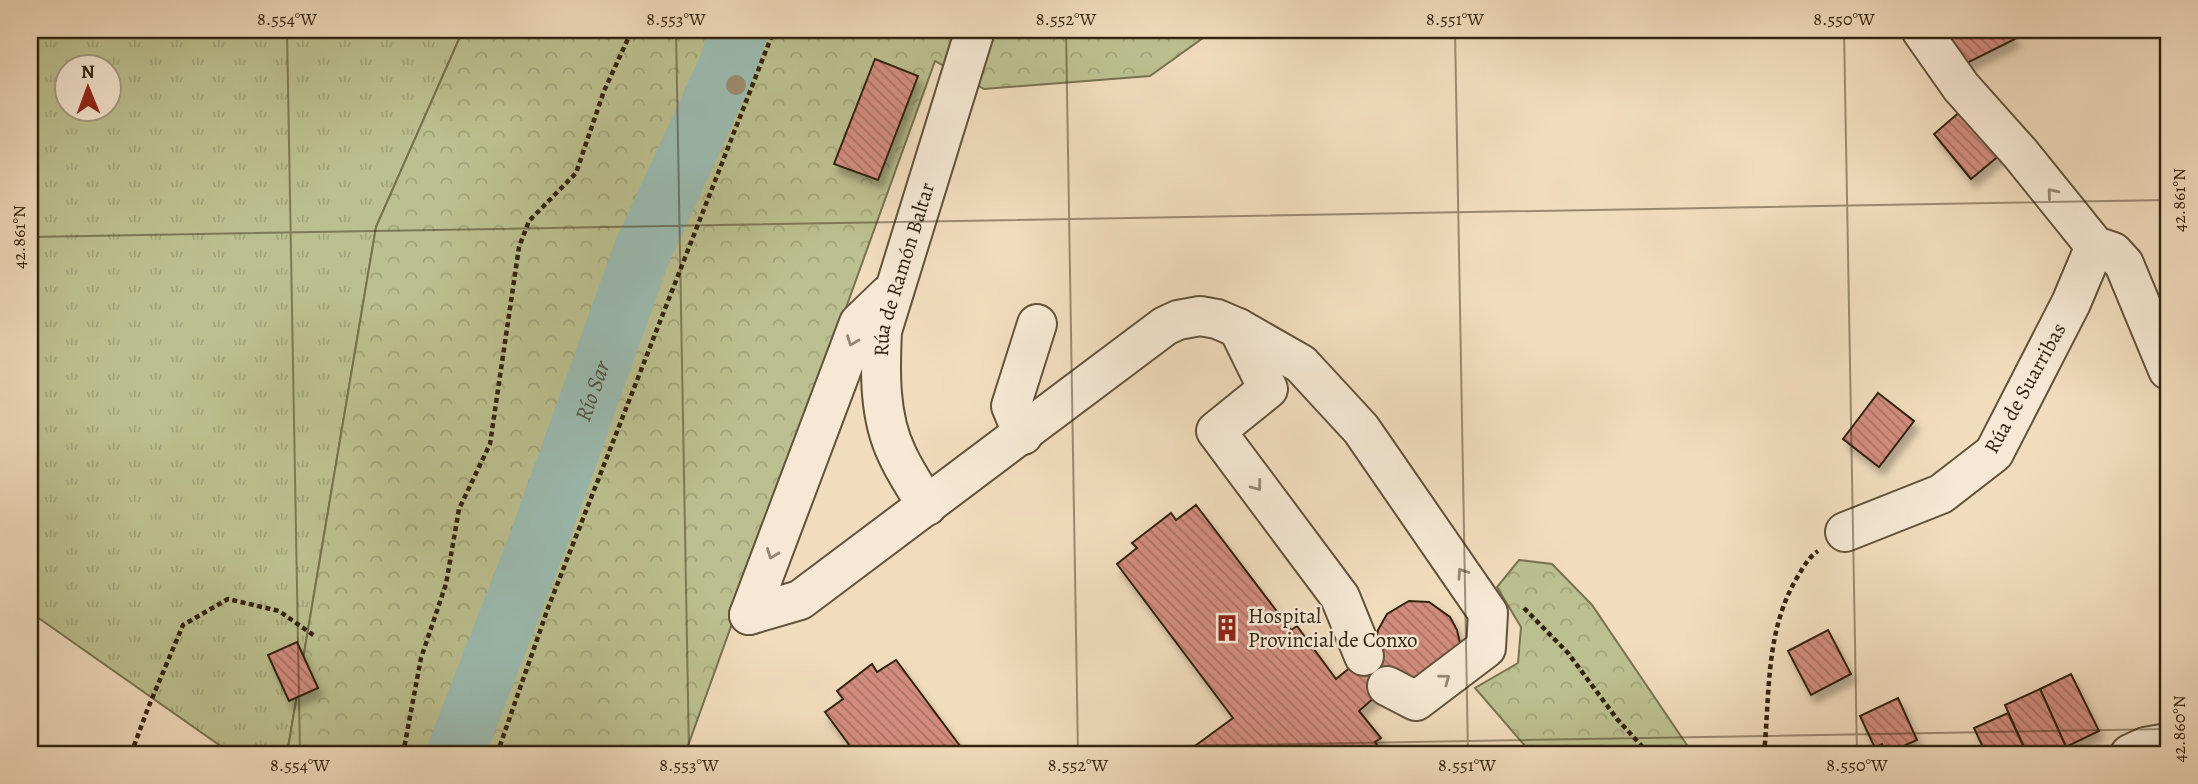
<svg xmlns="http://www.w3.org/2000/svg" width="2198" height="784" font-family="Alegreya,serif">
  <defs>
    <pattern id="grass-tufts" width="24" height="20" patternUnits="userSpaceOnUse" patternTransform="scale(1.75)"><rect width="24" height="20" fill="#bcc090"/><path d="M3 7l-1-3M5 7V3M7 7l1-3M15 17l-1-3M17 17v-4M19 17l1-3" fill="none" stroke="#a2a57b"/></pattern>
    <pattern id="forest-crowns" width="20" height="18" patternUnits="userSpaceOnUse" patternTransform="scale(1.75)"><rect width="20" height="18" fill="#bcc090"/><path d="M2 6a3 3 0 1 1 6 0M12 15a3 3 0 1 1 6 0" fill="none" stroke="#a2a57b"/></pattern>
    <pattern id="building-back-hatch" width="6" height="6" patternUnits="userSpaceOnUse" patternTransform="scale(1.75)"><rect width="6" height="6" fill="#d28c7f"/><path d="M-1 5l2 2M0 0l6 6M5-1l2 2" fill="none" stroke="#ab7266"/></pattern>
    <filter id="shadow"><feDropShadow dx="4.5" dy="8" stdDeviation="3.5" flood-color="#0004"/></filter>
  </defs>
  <rect width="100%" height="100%" fill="#f1dcbd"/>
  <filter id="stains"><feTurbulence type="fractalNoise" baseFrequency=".00286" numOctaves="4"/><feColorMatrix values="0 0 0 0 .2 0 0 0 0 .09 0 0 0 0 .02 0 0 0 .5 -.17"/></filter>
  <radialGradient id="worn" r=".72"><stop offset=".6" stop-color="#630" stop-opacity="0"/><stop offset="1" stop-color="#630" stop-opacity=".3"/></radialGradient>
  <path fill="url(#grass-tufts)" stroke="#787250" stroke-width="2" fill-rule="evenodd" d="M30,30H463L376,227L287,754H232L30,612ZM66,66H108V108H66Z"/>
  <g fill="url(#forest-crowns)" stroke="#787250" stroke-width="2">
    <path d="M463,30H1214L1150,76L984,89L935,61L685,754H287L376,227Z"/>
    <path d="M1519,560L1552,564L1592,605L1693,754H1532L1475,688L1518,663L1521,627L1497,587Z"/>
  </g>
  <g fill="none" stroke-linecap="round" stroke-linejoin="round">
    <path stroke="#9bbcb2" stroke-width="58" id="s1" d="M455,754L538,541L642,252L728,65L739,30"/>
  </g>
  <g fill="url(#building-back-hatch)" stroke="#33240f" stroke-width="2" filter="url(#shadow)">
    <path d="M1942,30H2011L2015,39L1961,66Z"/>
    <path d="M875,59L918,76L878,180L834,164Z"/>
    <path d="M1969,104L2007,149L1971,179L1934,134Z"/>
    <path d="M1878,393L1914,421L1879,467L1843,439Z"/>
    <path d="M1196,505L1291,630L1297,626L1336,679L1374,648L1378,630L1387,614L1409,601L1429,602L1450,617L1457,630L1460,643L1456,662L1446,676L1393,681L1359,711L1381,738L1375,742L1384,754H1184L1233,718L1117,564L1137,548L1132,543L1171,513L1176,520Z"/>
    <path d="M1828,630L1851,674L1811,695L1788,651Z"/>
    <path d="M297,642L318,688L289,701L268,655Z"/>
    <path d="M896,660L966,754H856L825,712L843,699L837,691L872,664L877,672Z"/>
    <path d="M2071,674L2099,731L2066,747L2040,689Z"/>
    <path d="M2040,689L2066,747L2048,754H2027L2005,705Z"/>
    <path d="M1898,698L1917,740L1886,754L1882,744L1875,748L1860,716Z"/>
    <path d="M2008,713L2027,754H1986L1974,728Z"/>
    <path d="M30,746L99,750L98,754H30Z"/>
  </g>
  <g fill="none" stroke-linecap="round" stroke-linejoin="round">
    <defs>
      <g id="minor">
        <path d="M1921,30L1961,87L2020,153L2095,246L2113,252L2124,264L2168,370"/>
        <path d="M1238,328L1268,389L1216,431L1340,597L1364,656"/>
        <path d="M1023,435L1011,406L1037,324"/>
        <path id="s2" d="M927,506C917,489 905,472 897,454C879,417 880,372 882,331L975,30"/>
        <path d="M1845,532L1941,494L1994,453L2071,303L2095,246"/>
        <path d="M749,615L800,600L1165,326L1178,320L1200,316L1217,319L1238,328L1301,364L1361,429L1488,613L1486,648L1416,701L1387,686"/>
        <path d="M749,615L859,323L888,295"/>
        <path d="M2130,754L2145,747L2168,743"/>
      </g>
    </defs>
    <use href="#minor" stroke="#62523a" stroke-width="42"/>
    <g stroke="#33240f" stroke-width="4.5" stroke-dasharray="5 3.5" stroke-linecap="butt">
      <path d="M1524,608L1568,653L1617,719L1649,754"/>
      <path d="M131,754L148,708L183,625L228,599L279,611L316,637"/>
      <path d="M403,754L421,658L446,584L459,509L490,444L519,247L529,221L576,173L604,91L632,30"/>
      <path d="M497,754L548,608L774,30"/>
      <path d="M1764,754C1770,693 1765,630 1798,576C1804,566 1809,557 1818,551"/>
    </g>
    <use href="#minor" stroke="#f6e8d4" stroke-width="38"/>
  </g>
  <circle fill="#9b8c6f" cx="736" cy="85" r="10"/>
  <defs><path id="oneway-chevron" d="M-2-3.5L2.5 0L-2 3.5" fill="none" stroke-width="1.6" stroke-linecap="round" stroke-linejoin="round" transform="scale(1.75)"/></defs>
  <g stroke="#948672">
    <use href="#oneway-chevron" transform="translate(2052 193) rotate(-129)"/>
    <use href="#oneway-chevron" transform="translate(852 341) rotate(111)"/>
    <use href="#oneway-chevron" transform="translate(1257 486) rotate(53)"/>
    <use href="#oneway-chevron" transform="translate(772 554) rotate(111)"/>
    <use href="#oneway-chevron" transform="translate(1462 573) rotate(-124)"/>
    <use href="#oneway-chevron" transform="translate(1445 679) rotate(-37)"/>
  </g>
  <path fill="none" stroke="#33240f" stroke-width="2" stroke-opacity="0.45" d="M287,30L300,754M676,30L689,754M1066,30L1078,754M1455,30L1468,754M1844,30L1857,754M30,237L2168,200M715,754L2168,729"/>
  <defs>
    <symbol id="building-bare" viewBox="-9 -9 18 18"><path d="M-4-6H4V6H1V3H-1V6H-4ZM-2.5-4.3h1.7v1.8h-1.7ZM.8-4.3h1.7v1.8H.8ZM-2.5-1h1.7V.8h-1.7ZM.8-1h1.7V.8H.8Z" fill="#8f2418" stroke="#f6e8d4" stroke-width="2.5" paint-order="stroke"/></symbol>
  </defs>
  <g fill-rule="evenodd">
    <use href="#building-bare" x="1208" y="609" width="38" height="38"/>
  </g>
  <g text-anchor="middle" stroke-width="5" stroke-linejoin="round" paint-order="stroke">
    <g font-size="21" fill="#33240f" stroke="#f6e8d4">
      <text dy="7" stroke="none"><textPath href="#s2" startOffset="250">Rúa de Ramón Baltar</textPath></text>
      <text transform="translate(2025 388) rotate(-61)" y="7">Rúa de Suarribas</text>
    </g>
    <g font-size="21" fill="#33240f" stroke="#f6e8d4" text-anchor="start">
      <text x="1248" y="623">Hospital<tspan x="1248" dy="24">Provincial de Conxo</tspan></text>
    </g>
    <g font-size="23" font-style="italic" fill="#525240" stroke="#f6e8d4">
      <text dy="8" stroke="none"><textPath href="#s1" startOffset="388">Río Sar</textPath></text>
    </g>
  </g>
  <rect width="2198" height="784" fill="none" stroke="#f1dcbd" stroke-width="77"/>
  <g transform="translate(88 88) rotate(359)"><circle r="33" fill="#f6e8d4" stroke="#a89a85" stroke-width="2"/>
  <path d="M0-5L12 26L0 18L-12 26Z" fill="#8f2418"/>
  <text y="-10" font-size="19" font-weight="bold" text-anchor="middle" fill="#33240f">N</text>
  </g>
  <rect x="38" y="38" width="2122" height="708" fill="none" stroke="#33240f" stroke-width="2.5"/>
  <g font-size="18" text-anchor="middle" fill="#33240f">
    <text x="287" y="25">8.554°W</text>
    <text x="676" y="25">8.553°W</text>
    <text x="1066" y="25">8.552°W</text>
    <text x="1455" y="25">8.551°W</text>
    <text x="1844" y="25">8.550°W</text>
    <text transform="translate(2179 200) rotate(-90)" y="6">42.861°N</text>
    <text transform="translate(19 237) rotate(-90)" y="6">42.861°N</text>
    <text transform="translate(2179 729) rotate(-90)" y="6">42.860°N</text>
    <text x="300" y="771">8.554°W</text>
    <text x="689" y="771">8.553°W</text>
    <text x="1078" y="771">8.552°W</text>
    <text x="1467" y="771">8.551°W</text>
    <text x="1857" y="771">8.550°W</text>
  </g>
  <rect width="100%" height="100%" filter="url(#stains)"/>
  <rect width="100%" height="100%" fill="url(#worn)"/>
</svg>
